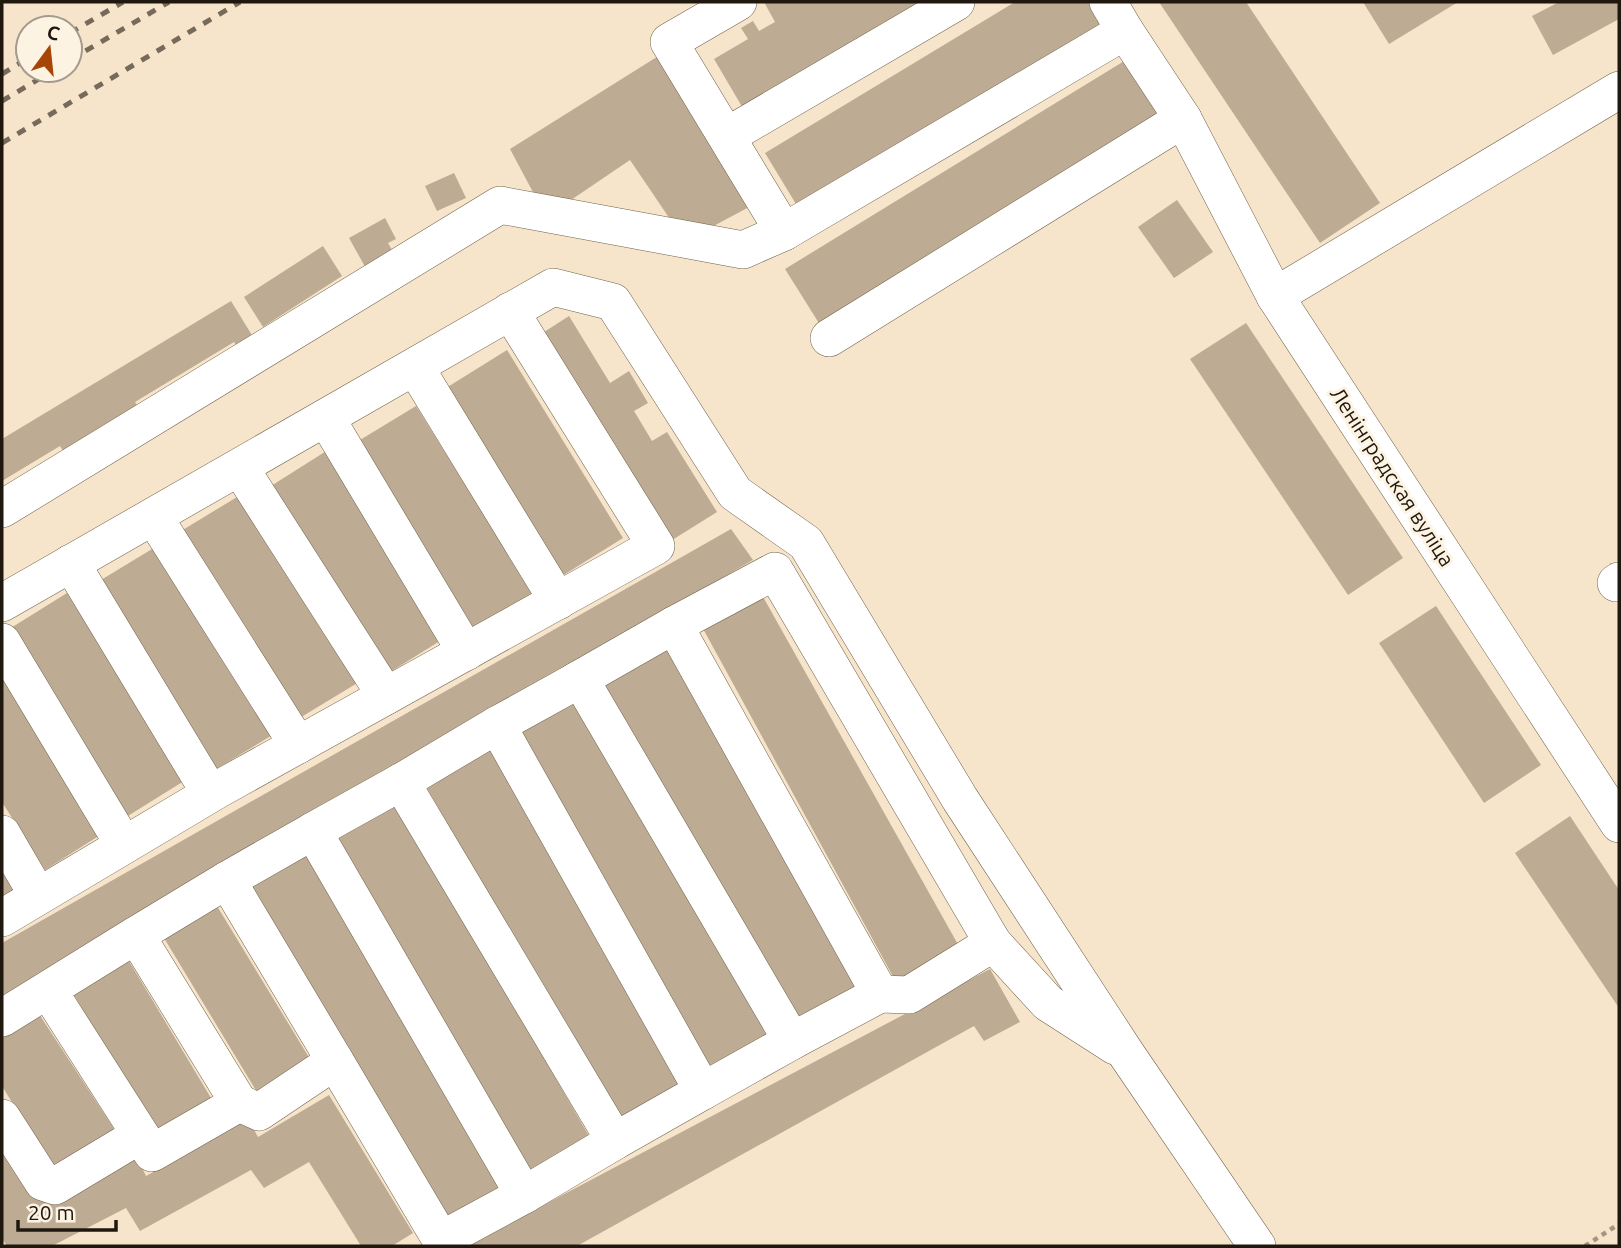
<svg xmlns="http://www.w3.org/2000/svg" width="1621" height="1248" font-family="Ubuntu,sans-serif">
  <rect width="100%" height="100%" fill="#f6e5ca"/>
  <g fill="#bdac93">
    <path d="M764,2H932L744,110L714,59L748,39L741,28L753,21L759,31L775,22Z"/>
    <path d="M1015,2H1091L1105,24L799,209L765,153Z"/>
    <path d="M1159,2H1246L1380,203L1320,243Z"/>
    <path d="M1363,2H1458L1389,44Z"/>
    <path d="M1559,2H1619V19L1553,55L1532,16Z"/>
    <path d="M660,55L751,206L708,229L672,222L630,160L568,202L534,194L510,149Z"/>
    <path d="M1134,55L1170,114L822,328L785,269Z"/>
    <path d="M454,173L466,198L437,211L425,186Z"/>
    <path d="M1177,200L1213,252L1174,278L1138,227Z"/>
    <path d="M385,218L396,239L388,243L392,250L384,254L388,261L368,272L349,238Z"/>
    <path d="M323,246L342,276L263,327L244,297Z"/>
    <path d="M231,301L258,345L242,355L234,342L135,402L141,411L66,456L60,446L2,481V439Z"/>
    <path d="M569,316L610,383L629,371L648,403L634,411L652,441L667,432L717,512L669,542L541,334Z"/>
    <path d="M1246,323L1403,558L1348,595L1190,359Z"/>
    <path d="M507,350L623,538L562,576L446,388Z"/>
    <path d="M416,406L533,594L472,631L355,443Z"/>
    <path d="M331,448L448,636L387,674L271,486Z"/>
    <path d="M242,494L359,682L298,719L181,531Z"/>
    <path d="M731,529L753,560L2,997V943Z"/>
    <path d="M157,546L274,734L213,771L96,583Z"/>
    <path d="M67,593L184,781L123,819L6,631Z"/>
    <path d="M762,595L960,948L896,982L701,625Z"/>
    <path d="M1436,606L1541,765L1484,803L1379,643Z"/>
    <path d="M665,645L862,988L798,1025L598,683Z"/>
    <path d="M2,665L105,832L45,870L2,802Z"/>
    <path d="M572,696L771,1041L706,1076L510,728Z"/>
    <path d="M490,748L682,1087L620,1122L424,783Z"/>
    <path d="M397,804L593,1143L533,1179L335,837Z"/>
    <path d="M1570,816L1619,890V1008L1515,853Z"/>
    <path d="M307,852L505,1185L447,1220L249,886Z"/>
    <path d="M2,867L15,888L2,896Z"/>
    <path d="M217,906L313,1064L260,1097L164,938Z"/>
    <path d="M129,961L211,1098L156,1131L74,995Z"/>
    <path d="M990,969L1020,1022L984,1041L974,1026L577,1246H466Z"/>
    <path d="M39,1014L116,1132L51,1166L2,1086V1034Z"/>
    <path d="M329,1095L413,1233L392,1246H361L309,1162L264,1188L251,1170L140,1231L126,1208L52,1246H7L2,1239V1147L32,1195L137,1157L146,1176L248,1119L258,1137Z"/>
  </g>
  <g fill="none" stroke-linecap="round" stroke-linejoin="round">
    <defs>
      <g id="minor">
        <path d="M738,2L669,42L784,232"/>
        <path d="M1108,2L1125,31"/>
        <path d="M1183,119L1275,296L1619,824"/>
        <path d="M727,136L956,2"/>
        <path d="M1275,296L1619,90"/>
        <path d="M415,367L558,601"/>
        <path d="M326,418L466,652"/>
        <path d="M240,468L386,696"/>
        <path d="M2,509L500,205L743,250L784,232L1125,31L1183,119L829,338"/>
        <path d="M154,517L298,745"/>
        <path d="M71,563L210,793"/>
        <path d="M1616,583L1619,581"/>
        <path d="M2,603L553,287L613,302L735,493L806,543L960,799L1125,1052L1257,1246"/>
        <path d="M674,625L775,571L993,943L909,995L880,994"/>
        <path d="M2,642L124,845"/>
        <path d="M576,681L674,625L880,994L792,1041"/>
        <path d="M497,725L580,679L792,1041L703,1091"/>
        <path d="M401,782L497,725L703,1091L615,1141"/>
        <path d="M313,831L401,782L615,1141L524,1195"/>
        <path d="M2,834L38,896"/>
        <path d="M227,880L313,831L524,1195L441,1240L335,1061"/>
        <path d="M2,918L217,790L656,546L510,311"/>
        <path d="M136,935L227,880L335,1061L259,1112L239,1103"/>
        <path d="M993,943L1048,1003L1115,1046"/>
        <path d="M2,1018L136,935L239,1103L152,1153L48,990"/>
        <path d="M2,1118L43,1182L55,1186L140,1135"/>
      </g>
    </defs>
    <use href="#minor" stroke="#71624b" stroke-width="38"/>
    <path stroke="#a29581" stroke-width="4.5" stroke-dasharray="5 5" stroke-linecap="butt" d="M1585,1246L1619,1224"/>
    <use href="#minor" stroke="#fff" stroke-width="37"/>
    <g stroke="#766b5b" stroke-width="5" stroke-dasharray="9 9" stroke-linecap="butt">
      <path d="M70,33L123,2"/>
      <path d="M70,60L169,2"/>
      <path d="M2,74L28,58"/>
      <path d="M2,101L54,70"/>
      <path d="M2,143L240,2"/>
    </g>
  </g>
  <g text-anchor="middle" stroke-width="6" stroke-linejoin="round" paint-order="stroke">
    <g font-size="21" fill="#1f180f" stroke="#fdf3e3">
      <text transform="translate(1392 477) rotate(57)" y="7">Ленінградская вуліца</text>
    </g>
  </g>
  <rect width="1621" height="1248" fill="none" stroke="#1f180f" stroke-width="7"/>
  <g transform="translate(49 49) rotate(15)"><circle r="33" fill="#fdf3e3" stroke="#a49b8e" stroke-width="2"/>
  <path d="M0-5L12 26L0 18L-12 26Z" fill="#a74507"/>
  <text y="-10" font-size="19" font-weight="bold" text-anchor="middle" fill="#1f180f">С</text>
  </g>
  <path d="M18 1220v10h98v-10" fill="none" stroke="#1f180f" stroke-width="3.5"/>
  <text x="28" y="1220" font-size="21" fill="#1f180f" stroke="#fdf3e3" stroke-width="5" paint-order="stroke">20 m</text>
</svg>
